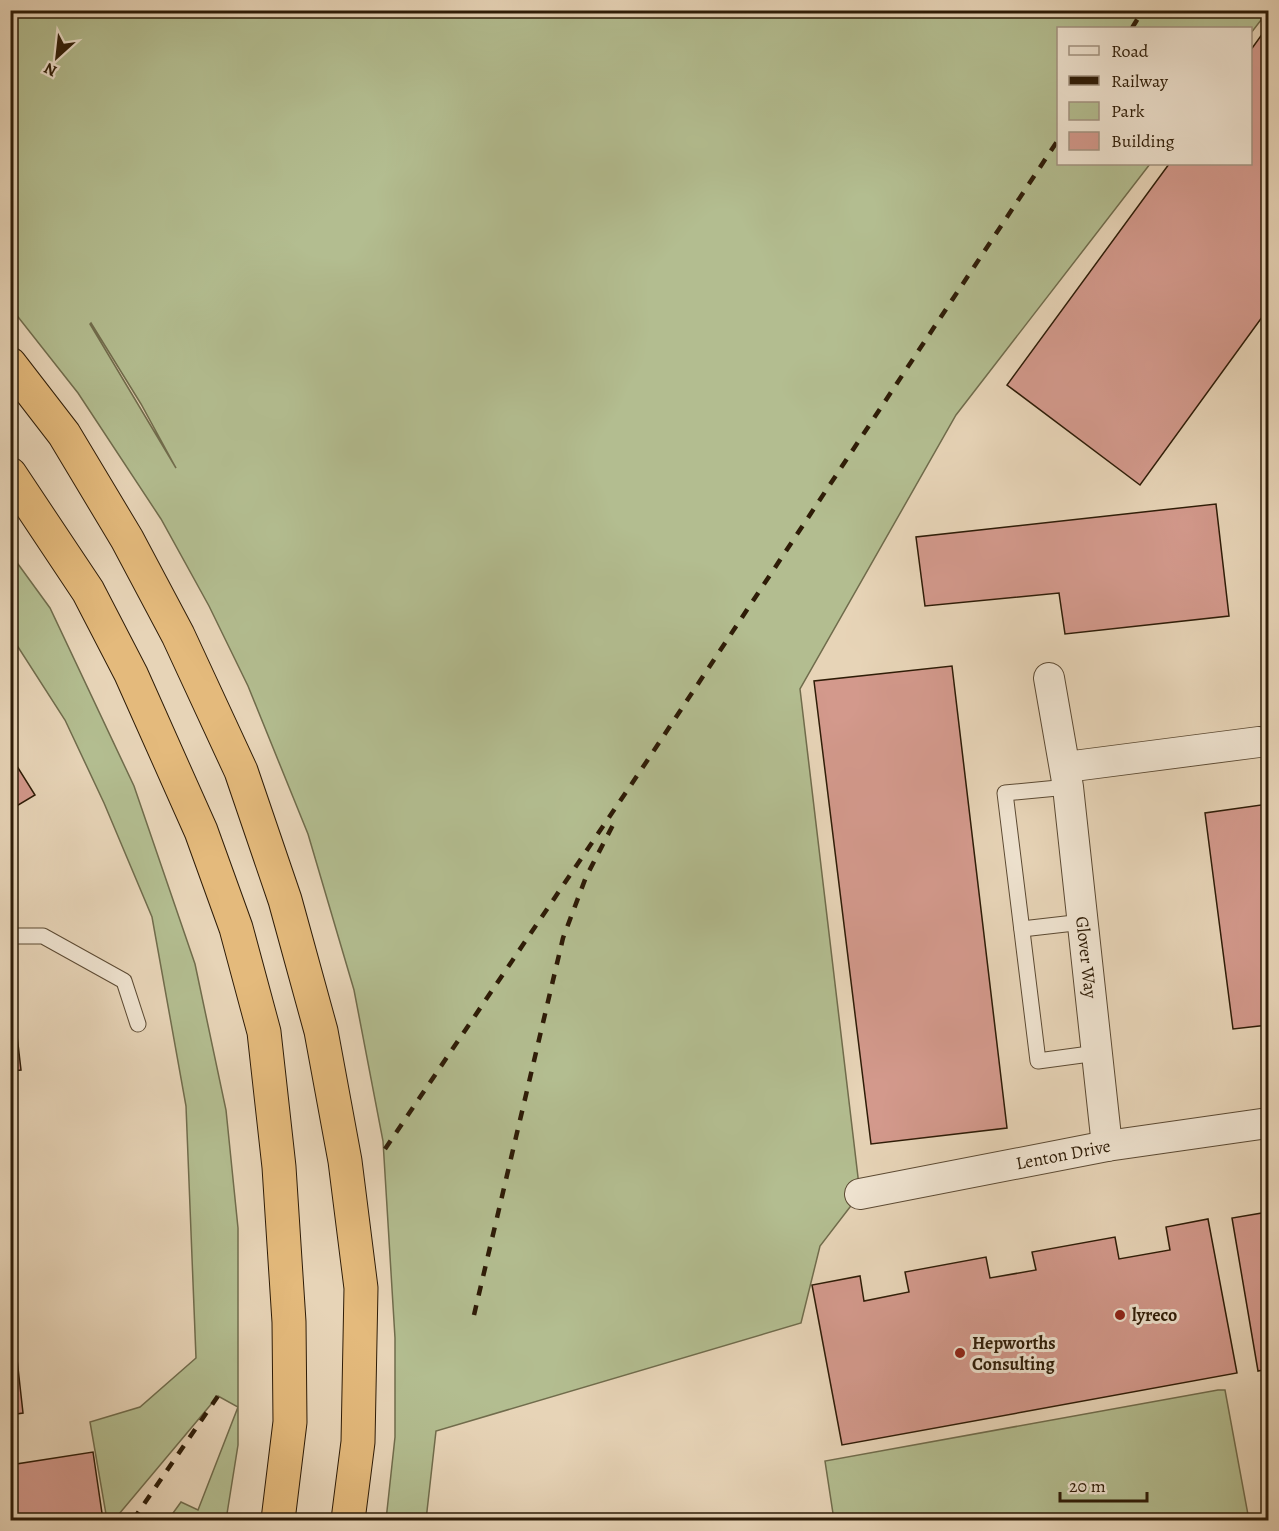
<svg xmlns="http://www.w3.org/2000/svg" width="1279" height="1531" font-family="Alegreya,serif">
  <rect width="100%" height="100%" fill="#e7d4b7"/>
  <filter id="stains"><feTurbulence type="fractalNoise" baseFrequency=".00333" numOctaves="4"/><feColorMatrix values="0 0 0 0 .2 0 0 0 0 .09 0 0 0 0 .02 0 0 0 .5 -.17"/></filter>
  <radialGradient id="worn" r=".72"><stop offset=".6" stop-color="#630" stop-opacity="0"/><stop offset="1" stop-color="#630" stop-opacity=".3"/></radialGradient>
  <g fill="#b3bd90" stroke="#706c4c" stroke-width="1.5" fill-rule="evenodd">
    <path d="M11,11H1268L1251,33L1250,28H1058V164H1150L956,415L800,689L860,1194L820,1246L801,1323L436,1431L426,1520H386L395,1437V1338L383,1141L354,990L308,834L248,686L209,606L161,519L78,393L11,308ZM91,323L141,404L176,468L90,324Z"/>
    <path d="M10,553L50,608L134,786L195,964L226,1110L238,1228V1445L226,1520H168L181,1502L198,1510L238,1407L218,1396L114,1520H107L90,1422L140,1407L196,1358L186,1106L152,917L104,803L65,720L11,636Z"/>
    <path d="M1218,1390H1225L1249,1520H834L825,1461Z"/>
  </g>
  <g fill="#d3998c" stroke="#2e1c07" stroke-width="1.5">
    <path d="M1268,26V309L1140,485L1007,385L1169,164H1250V51Z"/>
    <path d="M1216,504L1229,616L1065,634L1059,593L925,606L916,537Z"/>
    <path d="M952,666L1007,1128L871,1144L814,681Z"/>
    <path d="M10,755L35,795L10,810Z"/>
    <path d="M1268,804V1025L1233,1029L1205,813Z"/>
    <path d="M10,975L21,1070L10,1071Z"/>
    <path d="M1268,1212V1369L1258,1371L1232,1218Z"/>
    <path d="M1208,1219L1237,1373L842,1445L812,1285L860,1276L864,1301L909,1292L905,1272L986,1257L990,1278L1036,1270L1032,1252L1115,1237L1119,1259L1170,1250L1166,1227Z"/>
    <path d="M10,1296L23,1413L10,1415Z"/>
    <path d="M93,1452L103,1520H10V1465Z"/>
  </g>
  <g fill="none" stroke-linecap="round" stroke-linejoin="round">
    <defs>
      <g id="lane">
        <path d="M1068,787L1005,793L1038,1061L1097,1053"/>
        <path d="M1022,929L1083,922"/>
        <path d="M10,936H43L124,981L138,1024"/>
      </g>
      <g id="street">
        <path id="s1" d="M1049,678L1068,787L1107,1146"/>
        <path d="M1066,767L1259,742"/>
        <path id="s2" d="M860,1194L1107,1146L1268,1123"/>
      </g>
      <g id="highway">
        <path d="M10,364L64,434L127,539L178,635L241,771L285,900L321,1031L345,1161L361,1288L358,1442L348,1520"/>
        <path d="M10,474L88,591L131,674L201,831L236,928L264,1032L279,1167L289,1322L290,1422L278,1520"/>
      </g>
    </defs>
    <use href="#lane" stroke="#5c4a33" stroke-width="17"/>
    <use href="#street" stroke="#5c4a33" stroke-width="32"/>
    <use href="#highway" stroke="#2e1c07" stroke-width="35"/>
    <use href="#lane" stroke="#efe3d0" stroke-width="15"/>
    <use href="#street" stroke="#efe3d0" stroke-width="30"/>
    <use href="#highway" stroke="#e4ba7c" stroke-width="33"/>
    <g stroke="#2e1c07" stroke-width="4.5" stroke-dasharray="10 10" stroke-linecap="butt">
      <path d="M1132,28L1143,10"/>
      <path d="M385,1149L641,770L1058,140"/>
      <path d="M474,1315L563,938L586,877L614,823"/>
      <path d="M133,1520L218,1396"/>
    </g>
  </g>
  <g fill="#8f2418" stroke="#efe3d0" stroke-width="2">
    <circle cx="1120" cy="1315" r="6"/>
    <circle cx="960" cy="1353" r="6"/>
  </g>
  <g text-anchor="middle" stroke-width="6" stroke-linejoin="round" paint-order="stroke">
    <g font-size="18" fill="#2e1c07" stroke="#efe3d0">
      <text dy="6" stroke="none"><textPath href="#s1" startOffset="282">Glover Way</textPath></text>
      <text dy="6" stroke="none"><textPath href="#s2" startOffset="207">Lenton Drive</textPath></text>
    </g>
    <g font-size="18" font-weight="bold" fill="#2e1c07" stroke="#efe3d0" text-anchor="start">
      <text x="1132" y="1321">lyreco</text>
      <text x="972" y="1349">Hepworths<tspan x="972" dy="21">Consulting</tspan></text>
    </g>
  </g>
  <rect width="1279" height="1531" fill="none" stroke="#e7d4b7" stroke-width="36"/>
  <rect x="12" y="12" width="1255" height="1507" fill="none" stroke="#2e1c07" stroke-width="3"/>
  <rect x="18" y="18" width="1243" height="1495" fill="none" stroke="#2e1c07" stroke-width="1.5"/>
  <rect x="1057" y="27" width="195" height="138" fill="#efe3d0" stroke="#a29380" stroke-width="1.5"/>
  <rect x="1069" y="46" width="30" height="9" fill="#efe3d0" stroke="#a29380" stroke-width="1.5"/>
  <text x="1111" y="57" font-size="18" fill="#2e1c07">Road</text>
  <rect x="1069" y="76" width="30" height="9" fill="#2e1c07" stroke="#a29380" stroke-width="1.5"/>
  <text x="1111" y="87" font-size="18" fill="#2e1c07">Railway</text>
  <rect x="1069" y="102" width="30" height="18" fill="#b3bd90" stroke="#a29380" stroke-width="1.5"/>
  <text x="1111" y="117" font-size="18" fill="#2e1c07">Park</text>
  <rect x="1069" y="132" width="30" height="18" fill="#d3998c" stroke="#a29380" stroke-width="1.5"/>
  <text x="1111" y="147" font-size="18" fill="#2e1c07">Building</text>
  <g transform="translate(57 57) rotate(207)" stroke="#efe3d0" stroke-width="4.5" paint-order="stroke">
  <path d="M0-4.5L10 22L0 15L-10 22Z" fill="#2e1c07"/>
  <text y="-9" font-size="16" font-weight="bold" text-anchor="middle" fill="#2e1c07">N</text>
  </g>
  <path d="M1060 1492v9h87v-9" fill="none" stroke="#2e1c07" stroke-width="3"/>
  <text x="1069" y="1492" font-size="18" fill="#2e1c07" stroke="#efe3d0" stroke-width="4.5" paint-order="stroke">20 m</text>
  <rect width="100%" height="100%" filter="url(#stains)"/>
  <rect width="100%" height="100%" fill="url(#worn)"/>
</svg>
